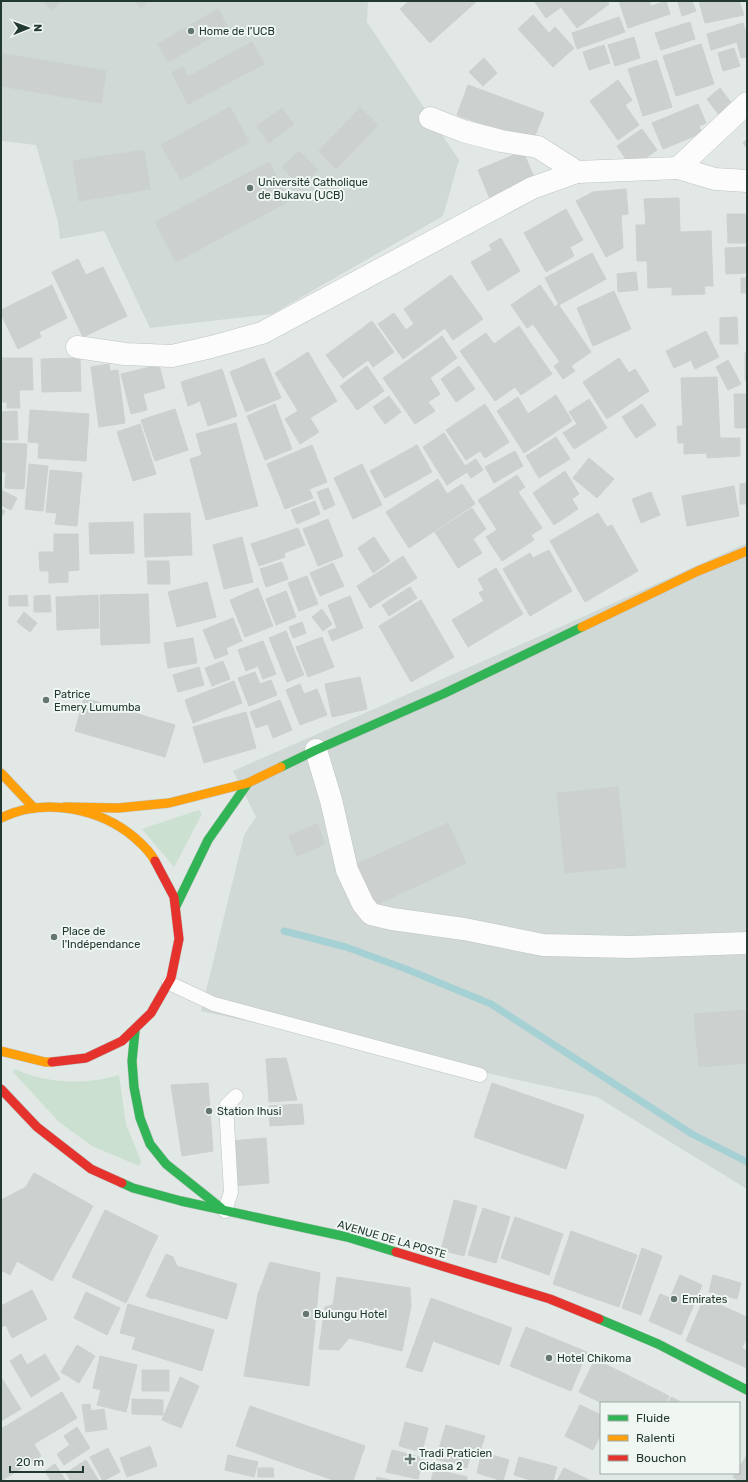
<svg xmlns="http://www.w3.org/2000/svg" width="748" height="1482" font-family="Rubik,sans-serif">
  <rect width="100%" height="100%" fill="#e2e8e5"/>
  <g fill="#d0d9d5">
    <path d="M1,1H368L367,22L459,160L443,216L272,314L150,328L104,231L60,239L58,222L36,145L1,141Z"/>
    <path d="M747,543V1189L597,1097L201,1011L244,835L256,817L233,771L531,640Z"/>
  </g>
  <g fill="#cce0d1">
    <path d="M199,810L202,814L174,867L142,829Z"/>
    <path d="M15,1069C47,1084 85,1085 119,1075L126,1124L141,1161L139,1166L92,1146L59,1122L13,1072Z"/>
  </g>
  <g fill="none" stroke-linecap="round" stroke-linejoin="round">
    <path stroke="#a5d0d4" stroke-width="7" d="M284,931L346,947L406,969L491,1004L692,1134L747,1162"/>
  </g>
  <g fill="#ccd1cf" stroke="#cbd1ce">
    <path d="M43,1H61L51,10Z"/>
    <path d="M135,1H148L141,8Z"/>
    <path d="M409,1H477L430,43L400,9Z"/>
    <path d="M536,1H607L609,4L577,28L561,7L546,18L535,2Z"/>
    <path d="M619,1H649L651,6L666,1L670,14L628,28Z"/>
    <path d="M680,1H692L696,11L682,16L678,2Z"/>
    <path d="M699,1H739L744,15L705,23Z"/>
    <path d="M218,9L228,28L168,62L158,44Z"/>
    <path d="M533,15L549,33L555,27L574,48L553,67L518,29Z"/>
    <path d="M619,17L625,32L577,49L572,33Z"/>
    <path d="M690,22L695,39L661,50L655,33Z"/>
    <path d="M743,23L746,32H747V57L741,58L737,42L711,50L707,34Z"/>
    <path d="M634,37L640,58L615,66L608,45Z"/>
    <path d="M252,42L264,64L188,104L172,73L183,67L188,77Z"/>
    <path d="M701,44L714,84L676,96L663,56Z"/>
    <path d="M604,45L610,63L589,70L583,52Z"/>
    <path d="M734,48L740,66L723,71L718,53Z"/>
    <path d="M3,54L106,71L101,103L1,86V67Z"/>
    <path d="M484,58L497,73L483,86L469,72Z"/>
    <path d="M657,60L672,107L643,116L628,69Z"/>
    <path d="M618,80L632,100L625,105L639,125L618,140L590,101Z"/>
    <path d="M468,85L544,113L532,143L457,115Z"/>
    <path d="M720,88L736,109L722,119L707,99Z"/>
    <path d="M698,104L706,123L699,126L702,133L663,149L652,123Z"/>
    <path d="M230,107L249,142L181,180L161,145Z"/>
    <path d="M282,108L294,124L269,143L257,126Z"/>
    <path d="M360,108L378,125L336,169L319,151Z"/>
    <path d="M642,129L657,150L632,168L617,146Z"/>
    <path d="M747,139V148L743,143Z"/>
    <path d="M144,150L150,189L79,201L73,161Z"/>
    <path d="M299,151L318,170L301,187L282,167Z"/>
    <path d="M523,151L535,180L490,199L478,170Z"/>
    <path d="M269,162L289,201L176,262L155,222Z"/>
    <path d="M626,189L628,214L621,215L623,248L606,257L576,201L593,192Z"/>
    <path d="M679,198L680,232L711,231L713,286H704L705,294L672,295V287L648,288L647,261H637L636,225H646L644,199Z"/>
    <path d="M566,209L583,240L570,247L574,256L546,272L524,233Z"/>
    <path d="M727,214H747V243H728Z"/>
    <path d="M501,238L520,271L488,291L471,262L492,250L489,245Z"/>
    <path d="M747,247V273L726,274L725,248Z"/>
    <path d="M592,253L606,279L559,305L545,278Z"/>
    <path d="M78,259L86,275L103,267L127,316L83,337L52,272Z"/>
    <path d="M636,272L638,290L618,292L617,274Z"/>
    <path d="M451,275L483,319L453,340L445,328L403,359L378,324L394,313L406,330L414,324L404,309Z"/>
    <rect x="741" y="278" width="6" height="15"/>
    <path d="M52,285L67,318L39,332L41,337L18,349L1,314V310Z"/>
    <path d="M540,285L555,307L558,304L591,352L571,366L575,371L563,379L554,366L560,362L533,324L527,328L511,305Z"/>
    <path d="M614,291L631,329L593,346L577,308Z"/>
    <path d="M737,317L738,344H720V318Z"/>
    <path d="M372,321L394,352L373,367L368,360L343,378L326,355Z"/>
    <path d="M519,326L552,374L521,395L515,387L495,401L460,351L486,333L494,344Z"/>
    <path d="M706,331L719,357L695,369L691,360L674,368L666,351Z"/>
    <path d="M442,336L457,358L430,378L440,394L428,402L435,411L415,424L383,378Z"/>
    <path d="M308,352L337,401L310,418L319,432L300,444L285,419L298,411L275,373Z"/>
    <rect x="745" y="353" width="2" height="27"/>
    <path d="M1,358H32L33,390H19L20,408H7V402H1Z"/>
    <path d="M80,358L81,391L42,392L41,359Z"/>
    <path d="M264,358L281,398L246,412L230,372Z"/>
    <path d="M619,358L629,373L635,369L649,391L607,419L583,382Z"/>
    <path d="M728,360L741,384L728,390L716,367Z"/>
    <path d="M109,364L110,371L118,370L125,423L99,427L91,367Z"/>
    <path d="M159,365L165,388L143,394L147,410L131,414L121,374Z"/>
    <path d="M367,366L384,391L357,410L340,386Z"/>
    <path d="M459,366L475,389L456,402L441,379Z"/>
    <path d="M222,369L237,416L208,426L200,401L188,406L181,382Z"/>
    <path d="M717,377L720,438H740V456L707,458V453L684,454V443H678L677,426H683L681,378Z"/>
    <path d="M734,394H747V428H735Z"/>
    <path d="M556,395L572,421L524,453L497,411L518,397L528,414Z"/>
    <path d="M389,396L401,412L385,424L373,407Z"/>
    <path d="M589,399L607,428L574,449L563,433L577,424L569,412Z"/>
    <path d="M275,404L292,449L265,460L247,416Z"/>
    <path d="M485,404L509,442L485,458L480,451L466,460L446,430Z"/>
    <path d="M642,404L656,425L636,438L622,417Z"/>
    <path d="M175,409L188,450L155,461L141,420Z"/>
    <path d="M30,410L89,414L86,461L38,458L39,443L28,442Z"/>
    <path d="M17,411L18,440H1V412Z"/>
    <path d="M236,423L258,506L206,520L190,459L202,455L196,434Z"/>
    <path d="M140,424L156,474L133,481L117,432Z"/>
    <path d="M444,433L465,466L476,459L483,470L471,478L467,472L447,485L423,447Z"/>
    <path d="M556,437L570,459L539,478L526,456Z"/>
    <path d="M1,443L27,444L24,489L5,488L6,472H1Z"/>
    <path d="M312,445L327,482L309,489L313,498L285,509L267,464Z"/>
    <path d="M417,445L432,472L385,498L370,471Z"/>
    <path d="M515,451L523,466L494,483L485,467Z"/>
    <path d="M589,458L614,479L597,498L573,478Z"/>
    <path d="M29,464L48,466L43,511L25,509Z"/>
    <path d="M362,464L382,505L353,519L334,478Z"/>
    <path d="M50,470L82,473L77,526L55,524L57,513L46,512Z"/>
    <path d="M565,471L579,494L572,499L578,509L554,525L533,493Z"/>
    <path d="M517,475L525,487L518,492L542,528L531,535L534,540L502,561L486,537L497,530L478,500Z"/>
    <path d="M438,479L447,494L462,484L475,504L409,548L386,512Z"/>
    <path d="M747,483V504H740V484Z"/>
    <path d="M734,486L739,516L687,526L682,496Z"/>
    <path d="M328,488L335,505L324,510L317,492Z"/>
    <path d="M1,490L17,498L11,510L1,505Z"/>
    <path d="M651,492L660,515L641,523L632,499Z"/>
    <path d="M315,501L320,514L297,524L291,510Z"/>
    <path d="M472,508L486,529L473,539L482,553L458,568L435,532Z"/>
    <path d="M1,509L5,511L1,518Z"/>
    <path d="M190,513L192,555L145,557L144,514Z"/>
    <path d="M598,513L607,527L612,525L638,571L585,602L550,541Z"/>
    <path d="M328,519L343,556L318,566L303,529Z"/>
    <path d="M133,522L134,553L90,554L89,523Z"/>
    <path d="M298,528L305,545L284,553L285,557L259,566L251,544Z"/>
    <path d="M54,534H78L79,570L68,571V582L49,583V571H40L39,552H54Z"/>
    <path d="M242,537L253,582L224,589L213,545Z"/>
    <path d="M374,537L390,561L373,573L358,548Z"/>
    <path d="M549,550L572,591L530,616L503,569L530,553L533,558Z"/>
    <path d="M403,556L417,578L370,608L357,586Z"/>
    <path d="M147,561H169L170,584H148Z"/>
    <path d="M282,562L288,579L266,587L260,569Z"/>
    <path d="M333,563L344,586L320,596L310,573Z"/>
    <path d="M496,568L523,614L468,647L452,620L484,601L479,593L484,590L478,579Z"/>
    <path d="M307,576L318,604L299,611L288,583Z"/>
    <path d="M207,582L216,617L177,627L168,592Z"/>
    <path d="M410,587L417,598L389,616L382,605Z"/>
    <path d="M258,588L273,626L245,637L230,600Z"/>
    <path d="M286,591L296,617L276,625L266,599Z"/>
    <path d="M148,594L150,643L101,645L100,595Z"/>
    <path d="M27,595L28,606H9V596Z"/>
    <path d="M50,595L51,612H34V596Z"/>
    <path d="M98,595L99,628L57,630L56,597Z"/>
    <path d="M350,596L363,628L332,641L328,631L337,628L328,605Z"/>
    <path d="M421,600L454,657L411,682L379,626Z"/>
    <path d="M322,609L332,624L323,631L312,617Z"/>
    <path d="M24,612L37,623L30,632L17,622Z"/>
    <path d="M233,618L242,641L226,648L228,654L215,659L203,630Z"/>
    <path d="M302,622L306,633L293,638L289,627Z"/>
    <path d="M286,631L304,675L287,682L269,638Z"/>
    <path d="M322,637L334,667L308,677L296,647Z"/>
    <path d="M193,638L197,663L168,668L164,643Z"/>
    <path d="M263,641L276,674L263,679L258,666L246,671L238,650Z"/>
    <path d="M223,661L230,679L212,686L205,668Z"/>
    <path d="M199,667L204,685L178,692L173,675Z"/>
    <path d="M255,672L260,684L271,680L277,695L249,706L238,678Z"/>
    <path d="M360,677L367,709L332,717L325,684Z"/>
    <path d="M234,681L242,703L193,723L185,700Z"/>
    <path d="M300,684L304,694L317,689L327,715L300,725L286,690Z"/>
    <path d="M84,698L175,725L165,757L75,731Z"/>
    <path d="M280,700L292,730L273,738L268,724L256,728L250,712Z"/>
    <path d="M246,712L256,748L204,763L193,727Z"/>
    <path d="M618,787L626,867L565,873L557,793Z"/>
    <path d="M448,823L466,863L369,908L350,867Z"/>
    <path d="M317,824L325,844L297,856L289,836Z"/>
    <path d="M747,1010V1063L699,1067L694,1014Z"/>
    <path d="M286,1058L297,1100L269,1102L266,1059Z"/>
    <path d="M208,1083L213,1151L182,1156L171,1085Z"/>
    <path d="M492,1083L584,1115L566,1169L474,1137Z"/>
    <path d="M302,1104L304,1124L270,1126L269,1106Z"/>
    <path d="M266,1138L269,1183L234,1186L230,1141Z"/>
    <path d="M34,1173L93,1206L52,1281L17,1261L10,1275L1,1270V1200L26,1187Z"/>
    <path d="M454,1200L477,1206L464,1256L441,1250Z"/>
    <path d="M483,1208L510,1217L496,1263L468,1255Z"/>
    <path d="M105,1210L158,1236L126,1303L72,1277Z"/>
    <path d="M515,1217L563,1234L549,1275L501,1258Z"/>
    <path d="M571,1231L637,1255L619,1307L553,1284Z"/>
    <path d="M642,1248L662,1256L641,1315L622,1308Z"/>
    <path d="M166,1254L173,1257L177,1266L237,1284L227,1319L153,1298V1299L146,1296Z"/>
    <path d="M270,1262L320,1273L309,1386L244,1376L258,1294Z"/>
    <path d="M680,1275L702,1285L681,1335L649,1321L660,1294L670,1298Z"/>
    <path d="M713,1275L741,1283L737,1299L709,1292Z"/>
    <path d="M337,1277L410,1288L411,1306L402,1351L349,1338L339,1350L319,1349L325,1307L333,1305Z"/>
    <path d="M32,1290L47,1319L12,1338L6,1325L1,1327V1306Z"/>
    <path d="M86,1292L120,1308L107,1335L74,1318Z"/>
    <path d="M431,1298L512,1328L499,1365L433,1341L422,1372L406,1367Z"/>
    <path d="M704,1298L747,1317V1337L742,1348L747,1351V1368L686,1341Z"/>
    <path d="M128,1304L214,1330L202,1371L132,1349L136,1337L120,1333Z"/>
    <path d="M526,1327L587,1352L571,1391L510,1366Z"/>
    <path d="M77,1345L95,1356L79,1383L61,1372Z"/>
    <path d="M21,1354L27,1365L45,1354L60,1379L31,1397L10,1361Z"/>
    <path d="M100,1356L137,1365L126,1412L97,1405L101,1390L93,1388Z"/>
    <path d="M595,1359L669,1396L666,1403H602L579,1392Z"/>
    <rect x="142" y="1370" width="27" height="21"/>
    <path d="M1,1377L21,1409L1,1421Z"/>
    <path d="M180,1377L199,1386L181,1428L162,1420Z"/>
    <path d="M62,1392L77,1418L34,1444L41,1456L1,1481V1429Z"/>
    <path d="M671,1397L683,1403H668Z"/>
    <path d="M132,1399L163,1400V1415L132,1414Z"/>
    <path d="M90,1404L91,1411L104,1409L107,1429L86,1432L82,1405Z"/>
    <path d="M580,1405L601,1415V1434L593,1450L565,1436Z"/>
    <path d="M250,1406L365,1446L353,1481H336L236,1446Z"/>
    <path d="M405,1422L428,1428L422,1452L399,1446Z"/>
    <path d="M446,1425L485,1436L480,1451L472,1449L467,1468L436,1459Z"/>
    <path d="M77,1427L90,1448L64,1465L57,1454L70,1445L64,1436Z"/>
    <path d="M150,1446L157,1466L127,1477L120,1458Z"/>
    <path d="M108,1448L120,1472L103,1481L90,1457Z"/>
    <path d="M392,1450L424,1458L418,1479L386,1472Z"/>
    <path d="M482,1452L509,1460L503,1481L477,1473Z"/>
    <path d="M228,1455L258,1462L254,1477L225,1470Z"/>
    <path d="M747,1455V1481H739L733,1477L736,1473H739V1468Z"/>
    <path d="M519,1457L557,1467L553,1481H534L514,1475Z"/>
    <path d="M86,1460L99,1481H71L66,1473Z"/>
    <path d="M55,1464L66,1481H51L45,1471Z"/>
    <path d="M258,1468H273L274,1477H258Z"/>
    <path d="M564,1468L591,1481H557Z"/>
    <path d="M434,1469L467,1477V1481H431Z"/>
    <path d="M377,1477L394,1481H376Z"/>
  </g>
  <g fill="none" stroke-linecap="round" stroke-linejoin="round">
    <defs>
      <g id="lane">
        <path d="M169,983L214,1004L480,1075"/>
        <path d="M225,1211L231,1192L226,1106L236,1096"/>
      </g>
      <g id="street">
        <path d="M747,103L678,168L715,179L747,181"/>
        <path d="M430,118L463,131L501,141L538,147L577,172"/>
        <path d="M77,347L125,354L172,356L211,347L262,333L532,188L577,172L678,168"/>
        <path d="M316,750L331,800L347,870L363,904L371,914L392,919L464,929L543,945L630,947L747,943"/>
      </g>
      <g id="fast">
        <path d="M281,767L316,750L443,694L582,627"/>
        <path d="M176,906L208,840L248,783"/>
        <path d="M135,1031L132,1061L134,1087L140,1118L150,1144L166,1164L221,1208"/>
        <path d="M122,1183L133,1188L181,1201L347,1237L396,1252"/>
        <path d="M599,1319L658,1344L747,1390"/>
      </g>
      <g id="slow">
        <path d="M582,627L698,571L747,551"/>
        <path d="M1,773L34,808"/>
        <path d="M65,807L118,808L169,803L248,783L281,767"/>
        <path d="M1,818C44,797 100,808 135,838C143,845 151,853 155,861"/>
        <path d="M1,1051L45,1062H52"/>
      </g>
      <g id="jam">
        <path d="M52,1062L86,1058L122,1041L151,1013L171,978L179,939L174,897L155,861"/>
        <path d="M1,1089L37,1127L91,1169L122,1183"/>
        <path d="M396,1252L550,1299L599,1319"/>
      </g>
    </defs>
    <use href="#lane" stroke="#bfc4c2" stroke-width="15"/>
    <use href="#street" stroke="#bfc4c2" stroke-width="23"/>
    <use href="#fast" stroke="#bfc5c2" stroke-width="10"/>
    <use href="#slow" stroke="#bfc5c2" stroke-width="10"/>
    <use href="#jam" stroke="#bfc5c2" stroke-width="10"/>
    <use href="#lane" stroke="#fbfcfb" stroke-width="14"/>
    <use href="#street" stroke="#fbfcfb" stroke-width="22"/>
    <use href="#fast" stroke="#30b455" stroke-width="9"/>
    <use href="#slow" stroke="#ff9f0a" stroke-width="9"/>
    <use href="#jam" stroke="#e5322d" stroke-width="9"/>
  </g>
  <g fill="#657670" stroke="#f0f7f3" stroke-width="1.5">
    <circle cx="191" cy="31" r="4"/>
    <circle cx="250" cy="188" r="4"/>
    <circle cx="46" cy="700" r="4"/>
    <circle cx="54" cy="937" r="4"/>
    <circle cx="209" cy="1111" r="4"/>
    <circle cx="674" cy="1299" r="4"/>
    <circle cx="306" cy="1314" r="4"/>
    <circle cx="549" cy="1358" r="4"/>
    <path d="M408 1453h4v4h4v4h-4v4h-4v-4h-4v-4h4z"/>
  </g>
  <g text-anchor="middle" stroke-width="4" stroke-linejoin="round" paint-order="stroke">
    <g font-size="11" fill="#223931" stroke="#f0f7f3" text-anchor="start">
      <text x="199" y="35">Home de l’UCB</text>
      <text x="258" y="186">Université Catholique<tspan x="258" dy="13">de Bukavu (UCB)</tspan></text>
      <text x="54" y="698">Patrice<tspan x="54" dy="13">Emery Lumumba</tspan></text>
      <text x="62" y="935">Place de<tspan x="62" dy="13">l'Indépendance</tspan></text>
      <text x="217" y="1115">Station Ihusi</text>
      <text x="682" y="1303">Emirates</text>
      <text x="314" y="1318">Bulungu Hotel</text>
      <text x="557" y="1362">Hotel Chikoma</text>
      <text x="419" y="1457">Tradi Praticien<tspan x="419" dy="13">Cidasa 2</tspan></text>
    </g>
    <g font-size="11" fill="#223931" stroke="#f0f7f3">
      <text transform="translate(392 1239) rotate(16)" y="4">AVENUE DE LA POSTE</text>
    </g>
  </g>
  <rect width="748" height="1482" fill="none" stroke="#223931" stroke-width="4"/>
  <rect x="600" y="1402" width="140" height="72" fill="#f0f7f3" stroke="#9eaba5"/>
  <rect x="608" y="1415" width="20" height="6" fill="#30b455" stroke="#9eaba5"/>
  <text x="636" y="1422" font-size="12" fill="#223931">Fluide</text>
  <rect x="608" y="1435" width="20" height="6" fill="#ff9f0a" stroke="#9eaba5"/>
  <text x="636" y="1442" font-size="12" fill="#223931">Ralenti</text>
  <rect x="608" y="1455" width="20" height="6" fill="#e5322d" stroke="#9eaba5"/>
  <text x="636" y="1462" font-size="12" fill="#223931">Bouchon</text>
  <g transform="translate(28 28) rotate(89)" stroke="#f0f7f3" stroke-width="3" paint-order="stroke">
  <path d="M0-3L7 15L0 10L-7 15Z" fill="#223931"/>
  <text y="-6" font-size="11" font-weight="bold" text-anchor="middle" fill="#223931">N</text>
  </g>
  <path d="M10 1466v6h73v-6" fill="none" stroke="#223931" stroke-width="2"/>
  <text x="16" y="1466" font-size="12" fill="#223931" stroke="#f0f7f3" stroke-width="3" paint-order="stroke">20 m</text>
</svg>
